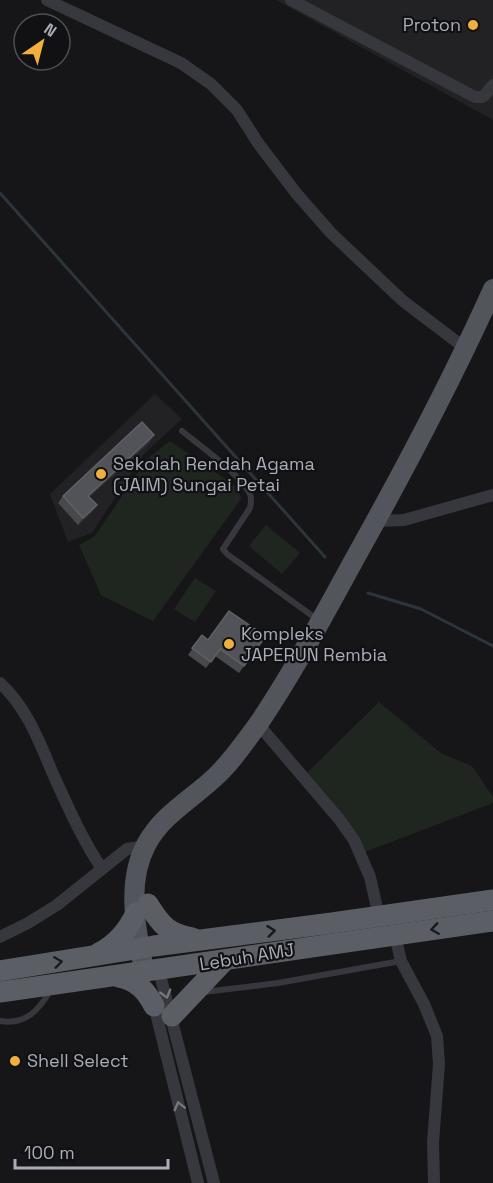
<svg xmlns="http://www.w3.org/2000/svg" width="493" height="1183" font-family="'Space Grotesk',sans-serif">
  <rect width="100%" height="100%" fill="#161618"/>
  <g fill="#222225">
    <path d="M276,0H493V120Z"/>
    <path d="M155,394L182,419L143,455L92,533L68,542L50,494Z"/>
  </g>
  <g fill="#1e261f">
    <path d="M170,441L238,488L241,499L153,621L101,595L79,545L95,536L147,459Z"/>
    <path d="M266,525L300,553L282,574L249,546Z"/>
    <path d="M195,578L216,591L195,622L174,609Z"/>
    <path d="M379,702L442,754L472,766L493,797V803L365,852L306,774Z"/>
  </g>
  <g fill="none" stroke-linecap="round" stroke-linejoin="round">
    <g stroke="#2c353c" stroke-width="3">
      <path d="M0,193L325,557"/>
      <path d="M368,593L421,609L493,646"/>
    </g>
    <g stroke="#37383d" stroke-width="6">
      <path d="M182,431C199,445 242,476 250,494C252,499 251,503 250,508L223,549L227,554L318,620"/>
      <path d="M204,992L278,983L401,961"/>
      <path d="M0,1021C26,1025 38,1011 51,990"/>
    </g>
    <g stroke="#37383d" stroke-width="12">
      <path d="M47,0L181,63L211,84L237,110L258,143L296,193L331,233L403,301L465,348"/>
      <path d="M291,0L475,97H483L493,85"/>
      <path d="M376,521L404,520L493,495"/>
      <path d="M0,683C27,708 39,741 53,774C68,807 82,839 102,869"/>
      <path d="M258,724L339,819L354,840L370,877L379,917"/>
      <path d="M395,935L401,961L424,1004L437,1036L439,1064L433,1142L434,1183"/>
      <path d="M0,937L28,923L57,905L127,849L145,846"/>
      <path d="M159,971L214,1183"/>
      <path d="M153,1001L198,1183"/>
    </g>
    <path stroke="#53555c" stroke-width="20" d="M143,964C135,926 127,881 146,845C162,815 189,801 213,779C231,763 245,742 259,723C296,668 327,609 359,551C407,465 453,378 493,289"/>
    <g stroke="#5b5e65" stroke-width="21">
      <path d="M148,904C161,925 168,934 193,938"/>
      <path d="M99,953C117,944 128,930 136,913"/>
      <path d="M0,971L154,946L332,923L493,900"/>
      <path d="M119,977C137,981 146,990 154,1006"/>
      <path d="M0,992L493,921"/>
      <path d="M172,1016L225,960"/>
    </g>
  </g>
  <g fill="#47494d">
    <path d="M150,442L89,497L97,505L92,512L78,525L58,503L63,496Z"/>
    <path d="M252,633L263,640L239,673L215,656L206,668L188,655L202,635L208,640Z"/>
  </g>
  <g fill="#2f3033">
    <path d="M154,435L150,442L83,503L88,496Z"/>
    <path d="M97,505L92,512L78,525L83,518Z"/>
  </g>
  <g fill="#525359" stroke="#5f6168" stroke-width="1.5">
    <path d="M142,422L154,435L88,496L97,505L83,518L63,496Z"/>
    <path d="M229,611L255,629L252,633L263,640L244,666L220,649L211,662L192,648L202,635L208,640Z"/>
  </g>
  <defs><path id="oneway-chevron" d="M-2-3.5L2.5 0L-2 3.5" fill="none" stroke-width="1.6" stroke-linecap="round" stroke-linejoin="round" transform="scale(1.5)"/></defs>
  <g stroke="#18191b">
    <use href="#oneway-chevron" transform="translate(435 929) rotate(172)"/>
    <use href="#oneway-chevron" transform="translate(271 931) rotate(-7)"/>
    <use href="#oneway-chevron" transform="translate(58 962) rotate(-8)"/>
  </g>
  <g stroke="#757881">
    <use href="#oneway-chevron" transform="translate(166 994) rotate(74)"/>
    <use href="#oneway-chevron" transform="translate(179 1106) rotate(-104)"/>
  </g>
  <g fill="#f2b134" stroke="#111113" stroke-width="2">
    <circle cx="473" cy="25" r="6"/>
    <circle cx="101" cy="474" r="6"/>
    <circle cx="229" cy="644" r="6"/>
    <circle cx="15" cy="1061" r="6"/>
  </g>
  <g text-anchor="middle" stroke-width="4.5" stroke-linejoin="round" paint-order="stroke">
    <g font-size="18" fill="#a8adb8" stroke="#111113" text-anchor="start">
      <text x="461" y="31" text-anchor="end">Proton</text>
      <text x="113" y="470">Sekolah Rendah Agama<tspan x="113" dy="21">(JAIM) Sungai Petai</tspan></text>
      <text x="241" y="640">Kompleks<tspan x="241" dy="21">JAPERUN Rembia</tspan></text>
      <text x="27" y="1067">Shell Select</text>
    </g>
    <g font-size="18" fill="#a8adb8" stroke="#111113">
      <text transform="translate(247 957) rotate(-9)" y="6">Lebuh AMJ</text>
    </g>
  </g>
  <g transform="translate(42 42) rotate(35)"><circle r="28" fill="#111113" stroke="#4d4f55" stroke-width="1.5"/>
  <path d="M0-4.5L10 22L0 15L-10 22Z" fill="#f2b134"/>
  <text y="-9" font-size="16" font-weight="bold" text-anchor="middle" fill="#a8adb8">N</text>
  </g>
  <path d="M15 1159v9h153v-9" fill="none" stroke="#a8adb8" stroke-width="3"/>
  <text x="24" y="1159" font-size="18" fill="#a8adb8" stroke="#111113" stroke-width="4.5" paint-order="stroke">100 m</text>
</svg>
